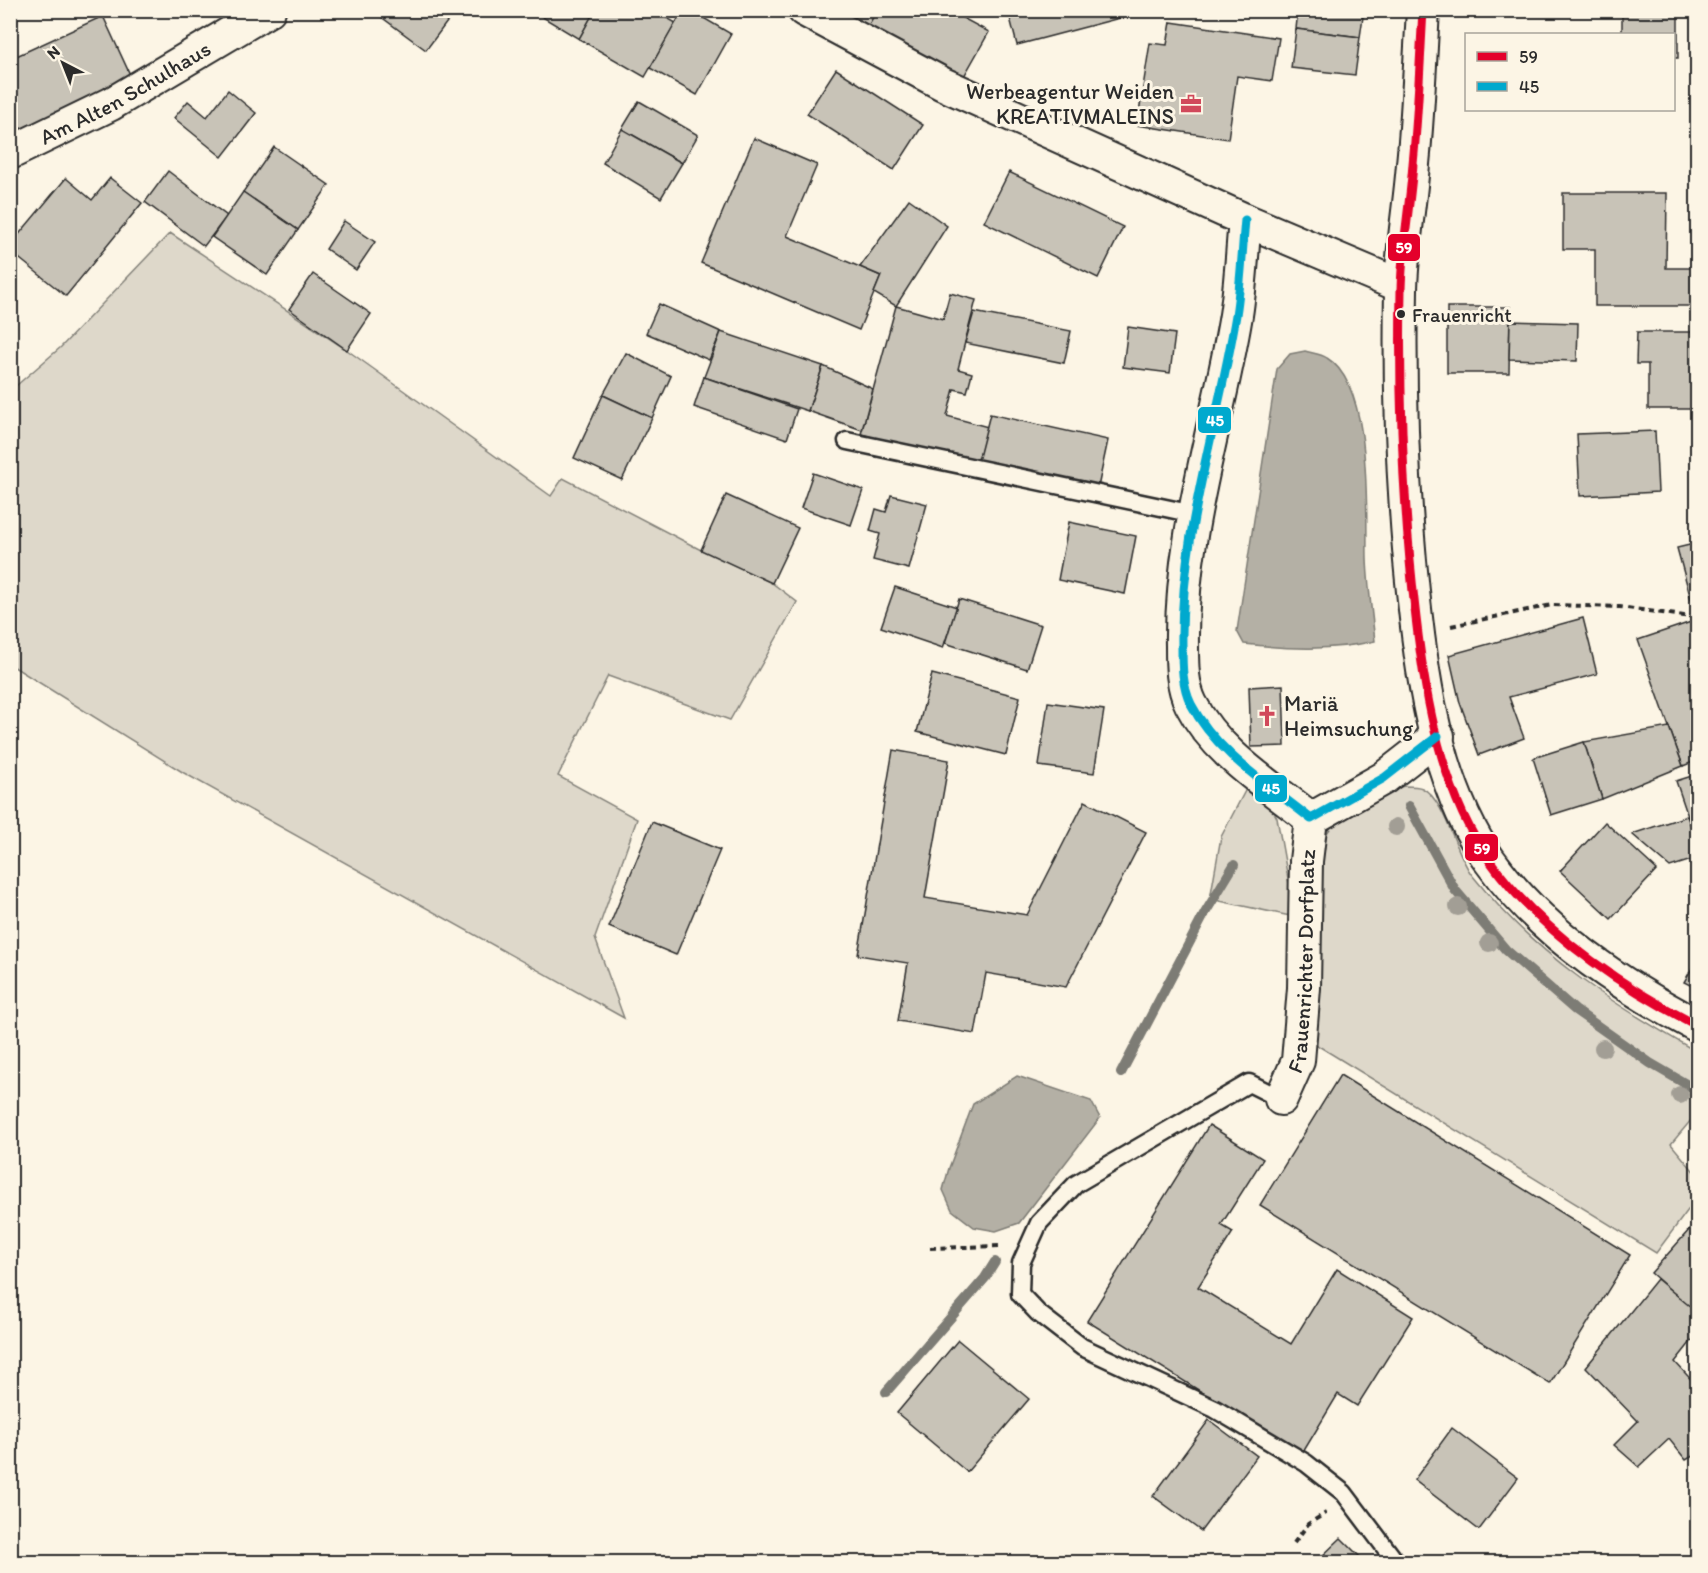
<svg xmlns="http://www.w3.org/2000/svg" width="1708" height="1573" font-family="Itim,sans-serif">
  <rect width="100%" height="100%" fill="#fcf5e5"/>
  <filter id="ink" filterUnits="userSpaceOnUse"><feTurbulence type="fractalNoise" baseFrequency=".0167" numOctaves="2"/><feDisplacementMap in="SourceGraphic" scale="12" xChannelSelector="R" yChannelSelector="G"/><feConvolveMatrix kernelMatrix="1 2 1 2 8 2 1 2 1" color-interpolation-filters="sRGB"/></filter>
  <g filter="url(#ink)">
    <g fill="#ded8ca" stroke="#84827a" stroke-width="1.5">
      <path d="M170,233L347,350L551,496L563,478L701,550L772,583L797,602L730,720L608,676L558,776L637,819L595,938L624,1018L184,773L11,665L10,391L61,347Z"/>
      <path d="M1404,786C1409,786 1418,786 1422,788C1445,799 1456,855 1472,875C1537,956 1608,1001 1697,1052V1123L1692,1119L1671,1144L1697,1175V1198L1656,1253L1312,1042L1319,845C1343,806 1361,798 1404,786Z"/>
      <path d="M1246,789L1268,801L1277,818L1295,917L1210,899L1221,837Z"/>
    </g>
    <g fill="#b4b0a5" stroke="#7d7b74" stroke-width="1.5">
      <path d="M1305,351C1311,353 1321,354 1327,358C1373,386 1366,511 1367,559C1368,586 1372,614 1375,641C1331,651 1289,649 1244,644L1237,631L1277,369L1290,354Z"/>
      <path d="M1017,1076L1091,1101L1100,1118L1019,1223L996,1231L974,1227L952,1210L943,1190L949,1168L973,1104Z"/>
    </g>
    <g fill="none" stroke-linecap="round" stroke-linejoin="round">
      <g stroke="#7d7b74" stroke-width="10">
        <path d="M1409,806L1455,890L1506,950L1575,1010L1650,1063L1698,1091"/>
        <path d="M1121,1073L1205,913L1234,865"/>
        <path d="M886,1392L985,1278L995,1262"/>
      </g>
    </g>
    <g fill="#c8c3b7" stroke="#2b2b2b" stroke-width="1.5">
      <path d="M384,10H456L426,50L380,16Z"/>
      <path d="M531,10H595L579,39Z"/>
      <path d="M595,10H653L676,23L645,77L579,39Z"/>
      <path d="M683,10H690L731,34L697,95L650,68Z"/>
      <path d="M820,10H877L864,34Z"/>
      <path d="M877,10H948L989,32L959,85L864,34Z"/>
      <path d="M1008,10H1150L1017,45Z"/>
      <path d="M1298,10H1364L1360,37L1296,29Z"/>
      <path d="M1622,10H1678V58H1674V34H1622Z"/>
      <path d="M103,16L132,79L10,135V59Z"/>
      <path d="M1171,22L1279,38L1272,81L1237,76L1228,139L1137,125L1150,43L1167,45Z"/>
      <path d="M1296,29L1360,37L1355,75L1291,68Z"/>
      <path d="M836,69L923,125L894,170L807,114Z"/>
      <path d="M228,90L256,113L222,157L174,118L188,101L207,117Z"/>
      <path d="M639,101L698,135L682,163L622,129Z"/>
      <path d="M622,129L682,163L661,198L603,163Z"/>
      <path d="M754,138L817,165L787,236L881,276L859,330L701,263Z"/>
      <path d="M274,147L329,185L298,230L243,192Z"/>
      <path d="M168,171L227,216L204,246L145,202Z"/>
      <path d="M1009,172L1123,227L1098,278L984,222Z"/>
      <path d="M66,178L92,200L110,178L142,203L66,296L10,251V245Z"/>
      <path d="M243,192L298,230L267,275L212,237Z"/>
      <path d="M1563,193H1667L1666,268H1698V306H1595V249H1563Z"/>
      <path d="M909,199L947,226L896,306L874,293L881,276L860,267Z"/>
      <path d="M344,221L375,242L356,270L326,249Z"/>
      <path d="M313,274L371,314L347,350L289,309Z"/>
      <path d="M950,293L976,300L958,369L972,373L967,392L954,389L947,416L988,427L977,465L861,434L896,306L943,319Z"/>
      <path d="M659,304L721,332L709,360L646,333Z"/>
      <path d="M1447,307H1510L1509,373H1447Z"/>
      <path d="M974,312L1071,331L1064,363L965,343Z"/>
      <path d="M1510,321L1578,323L1577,361L1509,359Z"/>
      <path d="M1128,327L1175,334L1170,373L1123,367Z"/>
      <path d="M721,332L823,366L808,411L704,377Z"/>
      <path d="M1637,332H1698V409H1648V364H1636Z"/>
      <path d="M626,353L671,376L652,418L603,395Z"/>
      <path d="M823,366L873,389L862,430L808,411Z"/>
      <path d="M704,377L797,409L787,439L694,407Z"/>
      <path d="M603,395L652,418L622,480L574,458Z"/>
      <path d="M990,414L1108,440L1097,492L977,465Z"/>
      <path d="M1655,431L1658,492L1580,496L1577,434Z"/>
      <path d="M813,473L863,490L851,525L801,508Z"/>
      <path d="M726,495L798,528L772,583L701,550Z"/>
      <path d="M891,495L927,504L909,569L873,560L880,534L870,531L876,509L886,512Z"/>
      <path d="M1069,522L1136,536L1125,594L1058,580Z"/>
      <path d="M1698,543V613L1695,614L1677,548Z"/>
      <path d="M895,587L957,607L943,648L881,627Z"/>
      <path d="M959,599L1041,625L1027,669L945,643Z"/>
      <path d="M1583,618L1597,674L1509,697L1524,738L1479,755L1460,703L1449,655Z"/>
      <path d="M1694,621L1698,631V760L1683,766L1638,640Z"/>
      <path d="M932,674L1020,697L1006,755L917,732Z"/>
      <path d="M1283,685L1285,746L1251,747L1249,687Z"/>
      <path d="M1048,702L1104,710L1094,773L1039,766Z"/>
      <path d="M1669,727L1683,766L1602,799L1584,742Z"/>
      <path d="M1584,742L1602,799L1551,815L1533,758Z"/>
      <path d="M893,750L949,760L925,898L1027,915L1085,801L1146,832L1066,987L986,973L975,1034L898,1021L908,963L858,955Z"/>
      <path d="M1698,774V846L1676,781Z"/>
      <path d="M1687,816L1698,846V858L1670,867L1632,834Z"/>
      <path d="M652,822L720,850L676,955L609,927Z"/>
      <path d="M1605,822L1657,870L1611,919L1560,871Z"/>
      <path d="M1698,958V989L1684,982Z"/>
      <path d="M1340,1075L1630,1255L1550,1384L1260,1205Z"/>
      <path d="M1209,1125L1263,1159L1221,1225L1233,1232L1198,1287L1291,1344L1337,1269L1413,1317L1357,1406L1338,1394L1302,1454L1087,1321Z"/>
      <path d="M1698,1220V1307L1694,1311L1651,1273Z"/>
      <path d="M1657,1279L1698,1313V1333L1675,1362L1698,1387V1453L1686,1460L1669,1439L1639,1467L1614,1445L1638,1421L1586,1367Z"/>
      <path d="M958,1340L1029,1399L967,1472L897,1413Z"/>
      <path d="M1209,1420L1257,1456L1201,1531L1153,1496Z"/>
      <path d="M1452,1428L1518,1478L1479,1530L1414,1480Z"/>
      <path d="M1341,1538L1365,1562H1316Z"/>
    </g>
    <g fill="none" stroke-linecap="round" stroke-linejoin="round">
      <defs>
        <g id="lane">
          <path d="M847,441L1194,514"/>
          <path d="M1281,1099L1249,1083L1076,1184L1039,1223L1021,1263L1020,1294L1038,1313L1082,1347L1215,1409L1306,1463L1344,1493L1396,1562"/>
        </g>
        <g id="street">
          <path d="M804,10L943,84L1245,220L1401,286"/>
          <path d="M1423,10C1420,62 1418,113 1413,164C1410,205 1402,247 1401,289C1399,398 1403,509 1416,618C1425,697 1442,795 1490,861C1541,933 1621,986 1698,1026"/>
          <path id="s1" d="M10,153L111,104L269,10"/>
          <path d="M1245,220C1242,251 1241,283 1236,315C1218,425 1180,533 1182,646C1182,665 1182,686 1191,704C1216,753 1269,785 1311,819L1384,778L1438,736"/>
          <path id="s2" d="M1281,1099L1298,1061L1304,988L1306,861L1311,819"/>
        </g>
      </defs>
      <use href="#lane" stroke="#2b2b2b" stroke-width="21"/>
      <use href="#street" stroke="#2b2b2b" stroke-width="36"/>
      <g stroke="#2b2b2b" stroke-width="4" stroke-dasharray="6 4.5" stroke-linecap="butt">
        <path d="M1451,626L1552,605L1620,607L1698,618"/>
        <path d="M930,1248L999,1246"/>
        <path d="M1294,1543L1308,1524L1326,1513"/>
      </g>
      <use href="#lane" stroke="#fcf5e5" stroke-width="16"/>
      <use href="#street" stroke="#fcf5e5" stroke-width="32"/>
      <defs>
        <path id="bus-1" d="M1423,10C1420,62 1418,113 1413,164C1410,205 1402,247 1401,289C1399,398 1403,509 1416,618C1425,697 1442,795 1490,861C1541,933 1621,986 1698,1026"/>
        <path id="bus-2" d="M1245,220C1242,251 1241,283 1236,315C1218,425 1180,533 1182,646C1182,665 1182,686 1191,704C1216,753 1269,785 1311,819L1384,778L1438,736"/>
      </defs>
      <use href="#bus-1" stroke="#fcf5e5" stroke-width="14"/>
      <use href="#bus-2" stroke="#fcf5e5" stroke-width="14"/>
      <use href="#bus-1" stroke="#e4002b" stroke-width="9"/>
      <use href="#bus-2" stroke="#00a9ce" stroke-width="9"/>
    </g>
    <g fill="#a29e95">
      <circle cx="1396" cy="827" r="9"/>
      <circle cx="1458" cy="907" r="9"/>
      <circle cx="1489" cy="943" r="9"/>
      <circle cx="1603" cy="1048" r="9"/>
      <circle cx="1680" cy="1095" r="9"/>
    </g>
  </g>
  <defs>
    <symbol id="office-bare" viewBox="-9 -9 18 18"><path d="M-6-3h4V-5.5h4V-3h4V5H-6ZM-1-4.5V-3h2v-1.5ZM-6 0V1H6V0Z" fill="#d1495b" stroke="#fcf5e5" stroke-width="2.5" paint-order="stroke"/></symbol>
    <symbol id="church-bare" viewBox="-9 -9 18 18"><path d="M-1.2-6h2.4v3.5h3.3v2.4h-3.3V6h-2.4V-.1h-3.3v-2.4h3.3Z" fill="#d1495b" stroke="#fcf5e5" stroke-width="2.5" paint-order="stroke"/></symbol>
  </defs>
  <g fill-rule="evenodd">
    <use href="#office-bare" x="1176" y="89" width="30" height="30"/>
    <use href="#church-bare" x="1252" y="701" width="30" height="30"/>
  </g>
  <circle fill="#2b2b2b" stroke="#fcf5e5" stroke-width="2" cx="1401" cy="314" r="5"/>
  <g text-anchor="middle" stroke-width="6" stroke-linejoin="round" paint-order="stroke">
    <g font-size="20" fill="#2b2b2b" stroke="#fcf5e5" text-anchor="start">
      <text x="1412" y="322">Frauenricht</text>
    </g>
    <g font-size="22" fill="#2b2b2b" stroke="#fcf5e5" text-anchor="end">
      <text x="1174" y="99">Werbeagentur Weiden<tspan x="1174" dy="25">KREATIVMALEINS</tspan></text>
      <text x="1284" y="711" text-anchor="start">Mariä<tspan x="1284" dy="25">Heimsuchung</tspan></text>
    </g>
    <g font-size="22" fill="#2b2b2b" stroke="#fcf5e5">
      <text dy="8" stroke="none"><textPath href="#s1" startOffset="130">Am Alten Schulhaus</textPath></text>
      <text dy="8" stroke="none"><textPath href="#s2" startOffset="142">Frauenrichter Dorfplatz</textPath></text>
    </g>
  </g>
  <g stroke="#fcf5e5" stroke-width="2">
    <rect x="1387" y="233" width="34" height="29" rx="6" fill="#e4002b"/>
    <rect x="1197" y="406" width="35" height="28" rx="6" fill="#00a9ce"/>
    <rect x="1254" y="774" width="34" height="29" rx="6" fill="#00a9ce"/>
    <rect x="1464" y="833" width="35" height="29" rx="6" fill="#e4002b"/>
  </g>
  <g font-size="16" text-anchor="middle" font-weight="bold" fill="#fff">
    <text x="1404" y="253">59</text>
    <text x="1215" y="426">45</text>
    <text x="1271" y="794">45</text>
    <text x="1482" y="854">59</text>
  </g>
  <rect width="1708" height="1573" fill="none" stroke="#fcf5e5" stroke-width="36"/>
  <rect x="18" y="18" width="1672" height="1537" fill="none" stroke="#2b2b2b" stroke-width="2" filter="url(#ink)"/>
  <rect x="1465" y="33" width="210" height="78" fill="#fcf5e5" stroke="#a8a49b" stroke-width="1.5"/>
  <rect x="1477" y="52" width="30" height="9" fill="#e4002b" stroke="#a8a49b" stroke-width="1.5"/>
  <text x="1519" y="63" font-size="18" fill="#2b2b2b">59</text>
  <rect x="1477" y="82" width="30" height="9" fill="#00a9ce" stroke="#a8a49b" stroke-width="1.5"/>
  <text x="1519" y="93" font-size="18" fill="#2b2b2b">45</text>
  <g transform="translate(63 63) rotate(318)" stroke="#fcf5e5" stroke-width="4.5" paint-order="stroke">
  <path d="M0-4.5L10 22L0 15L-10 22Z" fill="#2b2b2b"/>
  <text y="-9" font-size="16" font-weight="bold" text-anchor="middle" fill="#2b2b2b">N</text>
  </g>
</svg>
